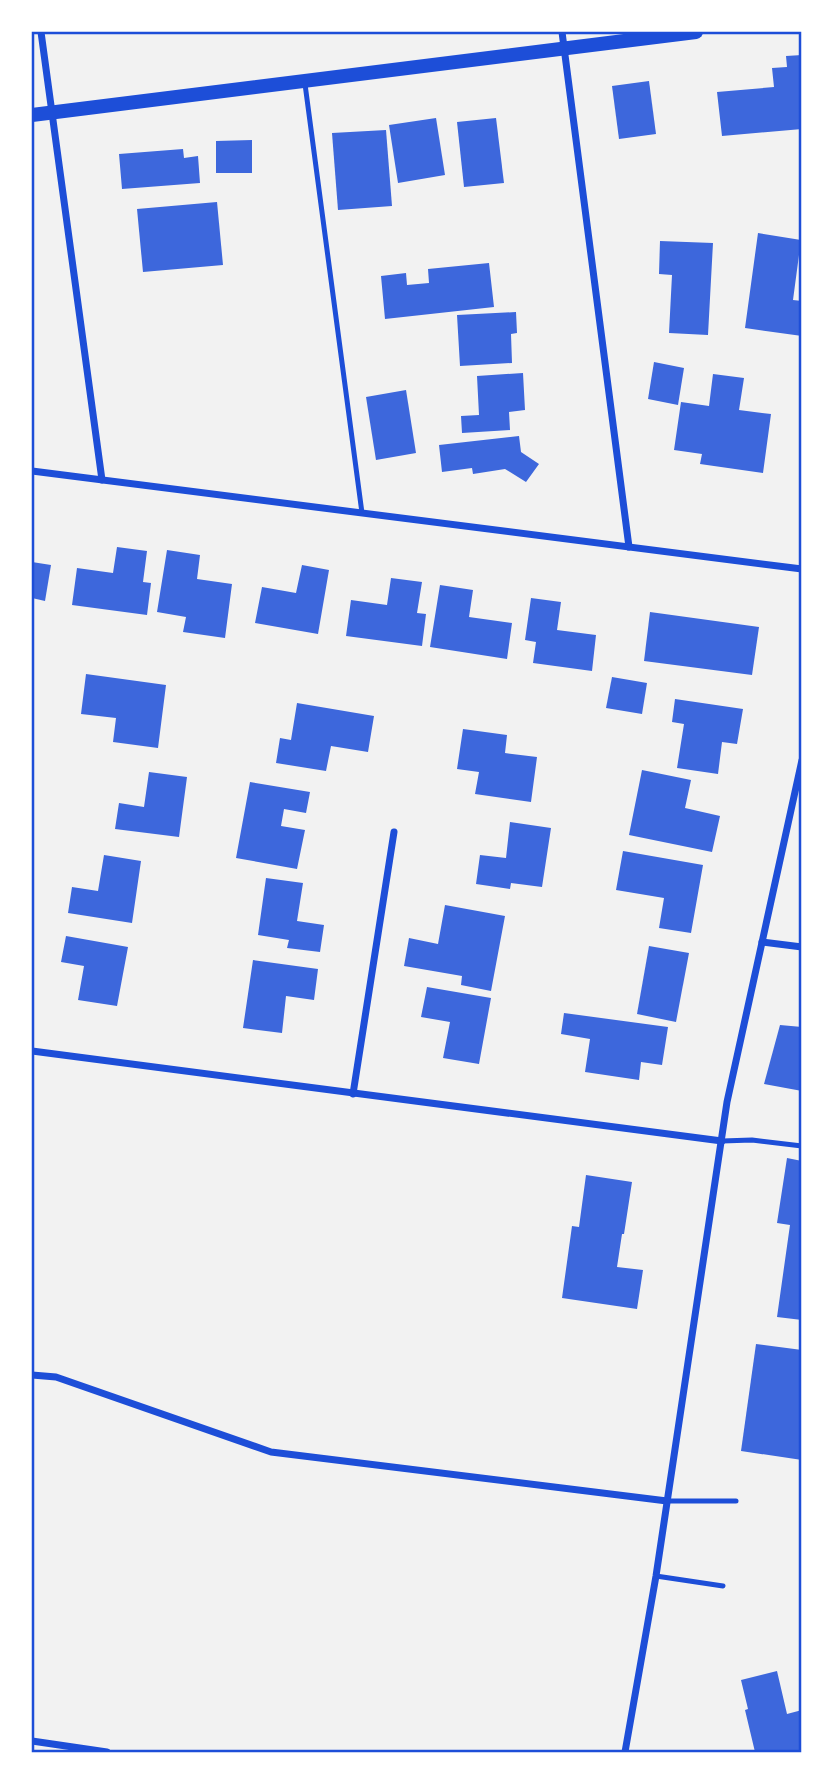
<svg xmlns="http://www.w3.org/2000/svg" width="833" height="1784" font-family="'Asap Condensed',sans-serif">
  <rect width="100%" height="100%" fill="#f2f2f2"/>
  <g fill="#3d67dc">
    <path d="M802,55V129L722,136L717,92L774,87L772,68L787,67L786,56Z"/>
    <path d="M649,81L656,134L619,139L612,86Z"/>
    <path d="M436,118L445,175L398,183L389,125Z"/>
    <path d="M496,118L504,183L464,187L457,122Z"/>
    <path d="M386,130L392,206L338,210L332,133Z"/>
    <path d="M252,140V173H216V141Z"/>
    <path d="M183,149L184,158L198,156L200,183L122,189L119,154Z"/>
    <path d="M217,202L223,265L143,272L137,209Z"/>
    <path d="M758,233L801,240L793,300L802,301V336L745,328Z"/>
    <path d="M660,241L713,243L708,335L669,333L672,275L659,274Z"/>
    <path d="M489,263L494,307L385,319L381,276L406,273L407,285L429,283L428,269Z"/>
    <path d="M516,312L517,333L511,334L512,363L460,366L457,315Z"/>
    <path d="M654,362L684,368L678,405L648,399Z"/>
    <path d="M523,373L525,410L509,412L510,430L462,433L461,416L479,415L477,376Z"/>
    <path d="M713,374L744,378L739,410L771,414L763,473L700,464L702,454L674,450L681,402L709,406Z"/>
    <path d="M406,390L416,453L376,460L366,397Z"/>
    <path d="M519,436L521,452L539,464L526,482L505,469L473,474L472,468L442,472L439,445Z"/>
    <path d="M117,547L147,551L143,582L151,583L147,615L72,605L77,568L113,573Z"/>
    <path d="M167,550L200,555L197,579L232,584L225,638L183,632L186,617L157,612Z"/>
    <path d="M32,562L51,565L45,601L32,598Z"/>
    <path d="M302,565L329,570L318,634L255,623L262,587L296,593Z"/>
    <path d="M391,578L422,582L417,613L426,614L422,646L346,636L351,600L387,605Z"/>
    <path d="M440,585L473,590L469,617L512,623L507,659L430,647Z"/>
    <path d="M531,598L561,602L557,630L596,635L592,671L533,663L536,642L525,640Z"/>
    <path d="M650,612L759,627L752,675L644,661Z"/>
    <path d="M86,674L166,685L158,748L113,742L116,718L81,714Z"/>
    <path d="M612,677L647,683L642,714L606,708Z"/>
    <path d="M675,699L743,709L737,744L722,742L718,774L677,768L684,724L672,722Z"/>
    <path d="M297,703L374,716L368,752L331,746L326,771L276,763L280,738L291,740Z"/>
    <path d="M463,729L507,735L505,753L537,757L531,802L475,794L479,772L457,769Z"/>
    <path d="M642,770L691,780L685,808L720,816L712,852L629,835Z"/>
    <path d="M149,772L187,777L179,837L115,829L119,803L144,807Z"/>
    <path d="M250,782L310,792L306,813L284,809L281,826L305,830L297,869L236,858Z"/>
    <path d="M510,822L551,828L542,887L511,883L510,889L476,884L480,855L506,858Z"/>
    <path d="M623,851L703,865L691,933L659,928L664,898L616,890Z"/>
    <path d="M104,855L141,861L132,923L68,913L72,887L98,891Z"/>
    <path d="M266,878L303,883L297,921L324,925L320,952L287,948L289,940L258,935Z"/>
    <path d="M445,905L505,916L491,991L461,985L462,976L404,966L409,938L438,944Z"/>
    <path d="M66,936L128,947L117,1006L78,1000L84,966L61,962Z"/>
    <path d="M649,946L689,953L676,1022L637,1014Z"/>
    <path d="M253,960L318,969L314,1000L286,996L282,1033L243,1028Z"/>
    <path d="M427,987L491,998L479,1064L443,1058L450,1022L421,1017Z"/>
    <path d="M564,1013L668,1027L662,1065L641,1062L639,1080L585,1072L590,1039L561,1034Z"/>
    <path d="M780,1025L802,1027V1091L764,1084Z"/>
    <path d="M787,1158L802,1161V1320L777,1317L790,1225L777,1223Z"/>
    <path d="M586,1175L632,1182L624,1234H622L617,1267L643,1270L637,1309L562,1298L572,1226L579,1227Z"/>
    <path d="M756,1344L802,1350V1460L741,1451Z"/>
    <path d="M777,1671L787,1714L802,1710V1742H800L802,1752H755L745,1710L748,1709L741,1680Z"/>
  </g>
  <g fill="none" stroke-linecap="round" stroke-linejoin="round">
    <g stroke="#1d4ed8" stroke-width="5">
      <path d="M305,84L362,513"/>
      <path d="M722,1141L752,1140L802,1146"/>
      <path d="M667,1501H736"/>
      <path d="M656,1576L723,1586"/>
    </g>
    <g stroke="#1d4ed8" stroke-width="7">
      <path d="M41,32L102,480"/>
      <path d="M562,32L629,547"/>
      <path d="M32,471L802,569"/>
      <path d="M762,942L802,947"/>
      <path d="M32,1051L722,1141"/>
      <path d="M353,1094L394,832"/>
      <path d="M32,1375L56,1377L271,1452L667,1501"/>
      <path d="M32,1741L107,1752"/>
      <path d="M625,1752L656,1576L727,1102L802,760"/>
    </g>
    <path stroke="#1d4ed8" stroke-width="14" d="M32,115L696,32"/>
  </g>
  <rect width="833" height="1784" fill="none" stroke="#ffffff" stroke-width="66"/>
  <rect x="33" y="33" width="767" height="1718" fill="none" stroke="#1d4ed8" stroke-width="2.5"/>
</svg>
